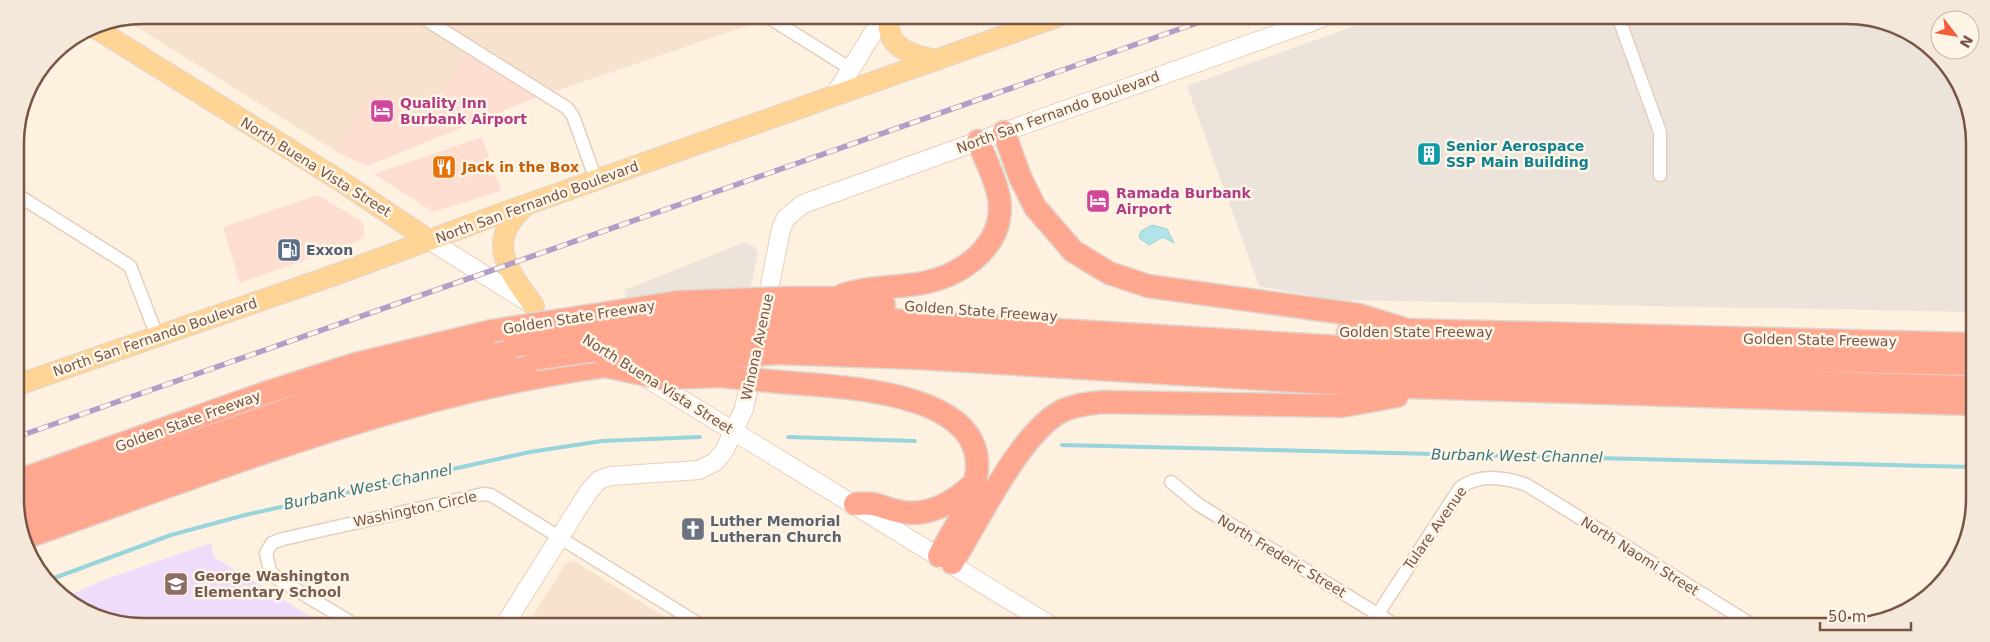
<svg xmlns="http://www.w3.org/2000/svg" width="1990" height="642" font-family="'DejaVu Sans',sans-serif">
  <rect width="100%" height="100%" fill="#fef1df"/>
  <g fill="#f7e2cd">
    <path d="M143,15L751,17L759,22L538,97L466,55L423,122L374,91L337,152L124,19Z"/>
    <path d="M574,560V561L676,624H528L565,564Z"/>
  </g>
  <g fill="#ffded2">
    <path d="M466,54L538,97L367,166L337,152L374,91L424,122Z"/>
    <path d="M482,137L501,191L433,212L374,174Z"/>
    <path d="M318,195L361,221L364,226V236L359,241L240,283L223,227Z"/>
  </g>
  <g fill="#ece3db">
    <path d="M1377,18L1881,19L1943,58L1973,118L1972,312L1335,300L1259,286L1187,86Z"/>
    <path d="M745,242L754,246L758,253L735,359L630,330L625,290Z"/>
  </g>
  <path fill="#eedcfa" d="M211,543L214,557L321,623H109L67,596L109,578Z"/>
  <path fill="#b2e3e9" stroke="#97d4dc" d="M1152,225L1167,229L1174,243L1163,237L1149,245L1139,238L1141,231Z"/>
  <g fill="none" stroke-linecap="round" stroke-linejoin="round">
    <g stroke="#97d4dc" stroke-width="4">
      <path d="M788,437L915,441"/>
      <path d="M1062,445L1971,467"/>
      <path d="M46,581L171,535L245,515L530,452L602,441L700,437"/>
    </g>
    <defs>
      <g id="street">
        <path d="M420,16L567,108L573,116L596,180"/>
        <path d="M768,17L851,69"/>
        <path d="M1619,19L1660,132V175"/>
        <path d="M16,194L130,266L157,336"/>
        <path d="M1171,482L1199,505L1397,626"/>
        <path d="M352,623L278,579L270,571L266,553L272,543L283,539L483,494L491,495L699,624"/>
        <path d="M1370,626L1460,488C1479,473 1504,477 1527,485L1754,626"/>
      </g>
      <g id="secondary">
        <path d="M834,96L883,17"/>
        <path d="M429,240L531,304"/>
        <path d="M765,310L781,229L786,218L803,204L1322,18"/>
        <path d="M645,377L1050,625"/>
        <path d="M505,624L589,491L599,480L611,476L699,470L715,462L724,451L744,409L758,343"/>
      </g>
      <g id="primary">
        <path d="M889,17C884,48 913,56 937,60"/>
        <path d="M92,26L342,182L429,240"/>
        <path d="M524,207C484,243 509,271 534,306"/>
        <path d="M17,385L343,272L497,215L1057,17"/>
      </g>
      <g id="highway">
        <path d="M1004,132L1020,177L1035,207L1073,251L1109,273L1148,286L1359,315L1401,328"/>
        <path d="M843,295C869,286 896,288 923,283C963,275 1006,245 999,198C996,179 985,159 978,141"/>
        <path d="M787,298H835L860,303L884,305"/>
        <path d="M783,319L857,318L1424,352L1971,364"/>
        <path d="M1348,333L1375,335L1409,330L1971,344"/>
        <path d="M780,335C950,341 1119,354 1289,362C1516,373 1744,381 1971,387"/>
        <path d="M777,353L918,358L1377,386L1971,404"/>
        <path d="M780,382C835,387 982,389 977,469C975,500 953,529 939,556"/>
        <path d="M17,481L265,393L356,364L492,331"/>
        <path d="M17,503L356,386L474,353L514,346"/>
        <path d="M855,504C872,502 877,505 893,510C923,519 949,506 971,486"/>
        <path d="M17,522L397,390L535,359"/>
        <path d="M24,538C215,471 404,393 605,366"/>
        <path d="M952,563C978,522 1019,435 1060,412C1072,405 1088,404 1101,402L1342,406L1397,396"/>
      </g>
    </defs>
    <use href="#street" stroke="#e5cebd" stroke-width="15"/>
    <use href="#secondary" stroke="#ebcfba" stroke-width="20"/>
    <use href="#primary" stroke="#ded6d2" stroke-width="22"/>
    <use href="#highway" stroke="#ded6d2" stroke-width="25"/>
    <use href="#street" stroke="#fff" stroke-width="12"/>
    <use href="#secondary" stroke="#fff" stroke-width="18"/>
    <use href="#primary" stroke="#ffd495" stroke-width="20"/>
    <use href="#highway" stroke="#ffa88f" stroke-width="22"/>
    <defs>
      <path id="rail" d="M17,437L1211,18"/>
    </defs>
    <use href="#rail" stroke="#b39dc8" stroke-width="5.5"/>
    <use href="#rail" stroke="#fff5e7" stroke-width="4" stroke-dasharray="11" stroke-linecap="butt"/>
    <defs>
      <g id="highway-bridge">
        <path d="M492,331L678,302L787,298"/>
        <path d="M514,346C603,329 693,318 783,319"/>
        <path d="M535,359C617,346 698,338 780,335"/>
        <path d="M629,364L777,353"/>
        <path d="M605,366L662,378L719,376L780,382"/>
      </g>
    </defs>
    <use href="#highway-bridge" stroke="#ded6d2" stroke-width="25" stroke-linecap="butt"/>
    <use href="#highway-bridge" stroke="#ffa88f" stroke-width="22"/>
  </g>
  <defs>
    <symbol id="hotel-square" viewBox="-11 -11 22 22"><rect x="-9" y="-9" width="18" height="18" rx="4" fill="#d1479c" stroke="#fff5e7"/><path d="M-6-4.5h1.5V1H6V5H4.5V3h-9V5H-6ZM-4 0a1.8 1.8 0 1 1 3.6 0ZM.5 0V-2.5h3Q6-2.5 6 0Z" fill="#fff"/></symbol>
    <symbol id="building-square" viewBox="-11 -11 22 22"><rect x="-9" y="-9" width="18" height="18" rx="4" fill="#0f9aa8" stroke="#fff5e7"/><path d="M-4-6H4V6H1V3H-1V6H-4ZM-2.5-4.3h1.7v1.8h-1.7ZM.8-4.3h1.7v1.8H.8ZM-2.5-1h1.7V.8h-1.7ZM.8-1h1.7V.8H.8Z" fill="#fff"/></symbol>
    <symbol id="restaurant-square" viewBox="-11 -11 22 22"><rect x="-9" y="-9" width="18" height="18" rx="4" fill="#e8710a" stroke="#fff5e7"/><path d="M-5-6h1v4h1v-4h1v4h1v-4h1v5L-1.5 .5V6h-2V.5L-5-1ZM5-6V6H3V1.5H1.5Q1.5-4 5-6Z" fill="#fff"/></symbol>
    <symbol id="fuel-square" viewBox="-11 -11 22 22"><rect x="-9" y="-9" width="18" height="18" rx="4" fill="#5c6f8a" stroke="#fff5e7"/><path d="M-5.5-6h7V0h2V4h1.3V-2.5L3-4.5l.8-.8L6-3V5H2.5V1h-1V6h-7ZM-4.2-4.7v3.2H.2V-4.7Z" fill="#fff"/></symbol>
    <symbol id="church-square" viewBox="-11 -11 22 22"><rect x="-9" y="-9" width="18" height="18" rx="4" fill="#6b7280" stroke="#fff5e7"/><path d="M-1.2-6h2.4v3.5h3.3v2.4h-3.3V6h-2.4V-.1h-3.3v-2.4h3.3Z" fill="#fff"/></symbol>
    <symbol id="school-square" viewBox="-11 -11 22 22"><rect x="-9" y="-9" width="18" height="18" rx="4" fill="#8d6e63" stroke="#fff5e7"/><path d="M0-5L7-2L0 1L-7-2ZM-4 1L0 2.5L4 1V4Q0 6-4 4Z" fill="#fff"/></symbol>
  </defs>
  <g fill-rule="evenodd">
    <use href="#hotel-square" x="368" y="97" width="28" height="28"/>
    <use href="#building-square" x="1415" y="140" width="28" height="28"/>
    <use href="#restaurant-square" x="430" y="153" width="28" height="28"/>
    <use href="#hotel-square" x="1084" y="187" width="28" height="28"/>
    <use href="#fuel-square" x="275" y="236" width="28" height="28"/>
    <use href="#church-square" x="679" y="515" width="28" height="28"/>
    <use href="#school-square" x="162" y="570" width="28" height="28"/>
  </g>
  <g text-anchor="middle" stroke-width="5" stroke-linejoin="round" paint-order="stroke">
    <g font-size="14" font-weight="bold" fill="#b23c85" stroke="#fff5e7" text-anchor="start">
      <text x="400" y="108">Quality Inn<tspan x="400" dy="16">Burbank Airport</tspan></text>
      <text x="1116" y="198">Ramada Burbank<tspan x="1116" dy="16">Airport</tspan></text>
    </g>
    <g font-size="14" fill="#754" stroke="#fff5e7">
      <text transform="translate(1058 112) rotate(-20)" y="5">North San Fernando Boulevard</text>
      <text transform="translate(316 167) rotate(32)" y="5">North Buena Vista Street</text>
      <text transform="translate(537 202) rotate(-20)" y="5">North San Fernando Boulevard</text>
      <text transform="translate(981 311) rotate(4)" y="5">Golden State Freeway</text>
      <text transform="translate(579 317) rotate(-9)" y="5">Golden State Freeway</text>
      <text x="1416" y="337">Golden State Freeway</text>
      <text transform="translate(155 337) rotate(-19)" y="5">North San Fernando Boulevard</text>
      <text transform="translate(1820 340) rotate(1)" y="5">Golden State Freeway</text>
      <text transform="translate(757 347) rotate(-78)" y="5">Winona Avenue</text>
      <text transform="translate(658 384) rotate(32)" y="5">North Buena Vista Street</text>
      <text transform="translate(188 421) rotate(-20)" y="5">Golden State Freeway</text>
      <text transform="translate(415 509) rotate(-12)" y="5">Washington Circle</text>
      <text transform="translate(1435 528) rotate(-55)" y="5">Tulare Avenue</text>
      <text transform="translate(1282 556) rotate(31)" y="5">North Frederic Street</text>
      <text transform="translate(1640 556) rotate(32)" y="5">North Naomi Street</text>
    </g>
    <g font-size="14" font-weight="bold" fill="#0d838f" stroke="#fff5e7" text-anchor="start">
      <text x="1446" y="151">Senior Aerospace<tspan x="1446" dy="16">SSP Main Building</tspan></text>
    </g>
    <g font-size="14" font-weight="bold" fill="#c56008" stroke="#fff5e7" text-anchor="start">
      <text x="462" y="172">Jack in the Box</text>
    </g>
    <g font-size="14" font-weight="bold" fill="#4e5e75" stroke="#fff5e7" text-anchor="start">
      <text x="306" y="255">Exxon</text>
    </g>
    <g font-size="14" font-weight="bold" fill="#5b616d" stroke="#fff5e7" text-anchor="start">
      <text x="710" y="526">Luther Memorial<tspan x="710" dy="16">Lutheran Church</tspan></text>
    </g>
    <g font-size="14" font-weight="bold" fill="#785e54" stroke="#fff5e7" text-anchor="start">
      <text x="194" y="581">George Washington<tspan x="194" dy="16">Elementary School</tspan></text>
    </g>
    <g font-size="15" font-style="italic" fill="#37767e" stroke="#fff5e7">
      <text transform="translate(1517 456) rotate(1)" y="5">Burbank West Channel</text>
      <text transform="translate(368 487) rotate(-12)" y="5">Burbank West Channel</text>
    </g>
  </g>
  <path d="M0 0H1990V642H0ZM143 24H1847A119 119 0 0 1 1966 143V499A119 119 0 0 1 1847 618H143A119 119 0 0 1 24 499V143A119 119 0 0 1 143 24Z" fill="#f4e8da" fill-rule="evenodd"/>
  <path fill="none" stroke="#754" stroke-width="2.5" d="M143 24H1847A119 119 0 0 1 1966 143V499A119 119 0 0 1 1847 618H143A119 119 0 0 1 24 499V143A119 119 0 0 1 143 24Z"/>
  <g transform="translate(1955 35) rotate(121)"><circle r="24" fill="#fff5e7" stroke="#c9b5a6"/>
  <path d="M0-4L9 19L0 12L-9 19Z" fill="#f55b38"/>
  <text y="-8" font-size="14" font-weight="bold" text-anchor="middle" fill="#775544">N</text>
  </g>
  <path d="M1820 622v8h91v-8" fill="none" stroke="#775544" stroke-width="2.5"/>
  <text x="1828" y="622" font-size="15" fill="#775544" stroke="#fff5e7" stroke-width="4" paint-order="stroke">50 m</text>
</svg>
